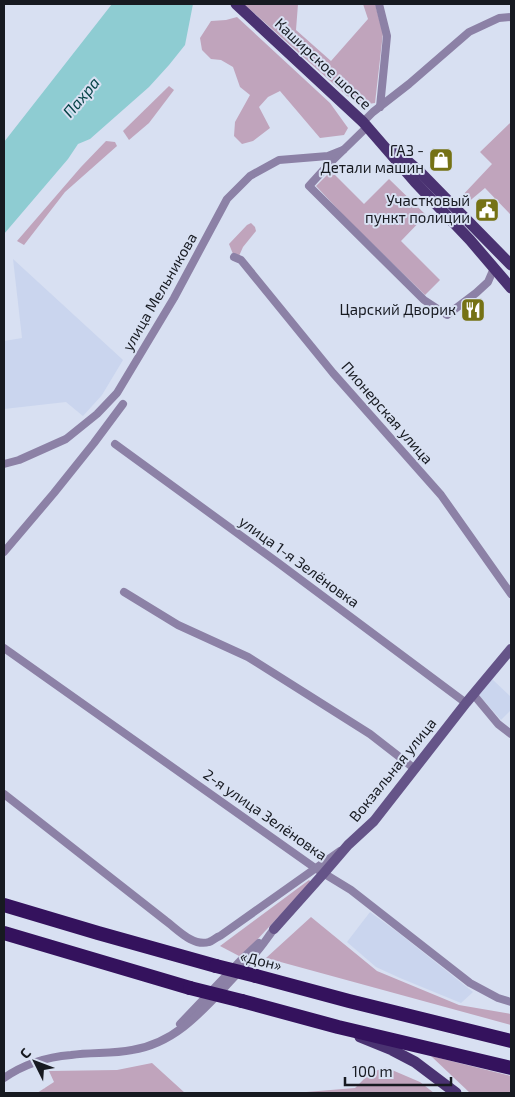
<svg xmlns="http://www.w3.org/2000/svg" width="515" height="1097" font-family="'Exo 2',sans-serif">
  <rect width="100%" height="100%" fill="#d8e0f2"/>
  <g fill="#cad5ee">
    <path d="M13,259L123,360L102,395L83,416L66,402L4,409V341L22,338Z"/>
    <path d="M492,679L511,697V710L501,720L479,695Z"/>
    <path d="M370,912L400,934L473,992L461,1003L400,978L376,967L347,942Z"/>
  </g>
  <g fill="#c0a4bc">
    <path d="M244,4H298L296,30L331,61L368,19L363,4H375L383,33L375,103L368,104L347,96Z"/>
    <path d="M237,17L330,103L348,128L344,135L320,138L280,91L268,97L259,107L270,128L253,141L242,144L234,136L235,122L250,95L240,87L233,67L221,60L211,59L202,50L200,38L211,21L226,20Z"/>
    <path d="M169,86L174,90L149,123L129,140L123,131Z"/>
    <path d="M511,122V215L485,188L466,204L460,198L492,164L480,152Z"/>
    <path d="M106,141L115,142L117,146L65,192L24,245L17,241L81,167Z"/>
    <path d="M331,171L364,204L389,179L426,215L401,241L440,280L425,295L346,218L316,186Z"/>
    <path d="M251,223L255,227L256,231L243,247L239,256L233,254L229,244L247,225Z"/>
    <path d="M309,880L311,882L241,957L220,946Z"/>
    <path d="M311,917L377,971L459,1005L511,1014V1025L266,958Z"/>
    <path d="M431,1056L511,1076V1093H470Z"/>
    <path d="M152,1063L185,1093H37L54,1082L49,1071L117,1070Z"/>
    <path d="M385,1067L420,1082L434,1093H294L355,1088L369,1074Z"/>
  </g>
  <path fill="#8eccd2" d="M112,4H193L185,45L169,65L149,87L90,139L78,144L68,159L4,234V142Z"/>
  <g fill="none" stroke-linecap="round" stroke-linejoin="round">
    <g stroke="#8c81a6" stroke-width="8">
      <path d="M379,4L387,36L380,107"/>
      <path d="M363,122L373,112L409,84L469,32L499,18L511,17"/>
      <path d="M367,127L329,164L309,186L424,300L447,315L476,293L488,282L494,268"/>
      <path d="M234,257L241,260L333,373L441,495L511,594"/>
      <path d="M115,444L277,562L466,703"/>
      <path d="M4,464L19,460L66,439L97,414L117,393L174,298L227,199L250,176L279,160L328,156L343,150"/>
      <path d="M4,552L54,493L94,443L123,404"/>
      <path d="M124,592L178,625L248,657L370,734L415,769"/>
      <path d="M4,648L315,868L351,890L470,983L498,998L511,1002"/>
      <path d="M473,694L498,724L511,734"/>
      <path d="M4,794L166,921C177,929 193,947 209,942C213,941 216,937 220,936L340,851"/>
      <path d="M180,1024L242,959L259,943"/>
      <path d="M4,1078C24,1064 47,1057 71,1055C92,1052 112,1054 132,1050C172,1044 199,1015 225,987C234,977 244,967 253,956C261,948 267,938 274,929"/>
    </g>
    <path stroke="#655488" stroke-width="10" d="M274,929L324,873L348,845L374,821L466,703L511,649"/>
    <g stroke="#4a3271" stroke-width="11">
      <path d="M236,4L363,122L415,182L470,240L511,288"/>
      <path d="M397,152L421,173L511,265"/>
      <path d="M360,1037L392,1050L415,1062L456,1093"/>
    </g>
    <g stroke="#34125d" stroke-width="14">
      <path d="M4,905L98,933L216,966"/>
      <path d="M4,933L190,988"/>
      <path d="M256,976L349,1001L511,1041"/>
      <path d="M242,1001L338,1027L511,1068"/>
    </g>
    <g stroke="#34125d" stroke-width="14">
      <path d="M216,966L256,976"/>
      <path d="M190,988L242,1001"/>
    </g>
  </g>
  <defs>
    <symbol id="shop-square" viewBox="-11 -11 22 22"><rect x="-9" y="-9" width="18" height="18" rx="4" fill="#757215" stroke="#d8e0f2"/><path d="M-5-2.5h2.3a2.7 3.5 0 0 1 5.4 0H5L5.5 6h-11ZM-1.5-2.5h3a1.5 2.3 0 0 0-3 0Z" fill="#fff"/></symbol>
    <symbol id="civic-square" viewBox="-11 -11 22 22"><rect x="-9" y="-9" width="18" height="18" rx="4" fill="#757215" stroke="#d8e0f2"/><path d="M-.6-6.5H3V-4.5H.6V-3L4-1V1h2V6H-6V1h2V-1L-.6-3ZM-1.2 2.5V6h2.4V2.5Z" fill="#fff"/></symbol>
    <symbol id="restaurant-square" viewBox="-11 -11 22 22"><rect x="-9" y="-9" width="18" height="18" rx="4" fill="#757215" stroke="#d8e0f2"/><path d="M-5-6h1v4h1v-4h1v4h1v-4h1v5L-1.5 .5V6h-2V.5L-5-1ZM5-6V6H3V1.5H1.5Q1.5-4 5-6Z" fill="#fff"/></symbol>
  </defs>
  <g fill-rule="evenodd">
    <use href="#shop-square" x="427" y="146" width="28" height="28"/>
    <use href="#civic-square" x="473" y="196" width="28" height="28"/>
    <use href="#restaurant-square" x="459" y="296" width="28" height="28"/>
  </g>
  <g text-anchor="middle" stroke-width="4" stroke-linejoin="round" paint-order="stroke">
    <g font-size="15" fill="#171a21" stroke="#d8e0f2">
      <text transform="translate(323 64) rotate(43)" y="5">Каширское шоссе</text>
      <text transform="translate(160 292) rotate(-60)" y="5">улица Мельникова</text>
      <text transform="translate(387 413) rotate(49)" y="5">Пионерская улица</text>
      <text transform="translate(299 562) rotate(36)" y="5">улица 1-я Зелёновка</text>
      <text transform="translate(393 770) rotate(-51)" y="5">Вокзальная улица</text>
      <text transform="translate(265 815) rotate(35)" y="5">2-я улица Зелёновка</text>
      <text transform="translate(261 961) rotate(14)" y="5">«Дон»</text>
    </g>
    <g font-size="15" fill="#171a21" stroke="#d8e0f2" text-anchor="end">
      <text x="424" y="156">ГАЗ -<tspan x="424" dy="17">Детали машин</tspan></text>
      <text x="470" y="206">Участковый<tspan x="470" dy="17">пункт полиции</tspan></text>
      <text x="456" y="315">Царский Дворик</text>
    </g>
    <g font-size="16" font-style="italic" fill="#074347" stroke="#d8e0f2">
      <text transform="translate(81 97) rotate(-50)" y="6">Пахра</text>
    </g>
  </g>
  <rect width="515" height="1097" fill="none" stroke="#171a21" stroke-width="10"/>
  <g transform="translate(35 1062) rotate(312)" stroke="#d8e0f2" stroke-width="4" paint-order="stroke">
  <path d="M0-4L9 19L0 12L-9 19Z" fill="#171a21"/>
  <text y="-8" font-size="14" font-weight="bold" text-anchor="middle" fill="#171a21">С</text>
  </g>
  <path d="M345 1077v8h106v-8" fill="none" stroke="#171a21" stroke-width="2.5"/>
  <text x="352" y="1077" font-size="15" fill="#171a21" stroke="#d8e0f2" stroke-width="4" paint-order="stroke">100 m</text>
</svg>
